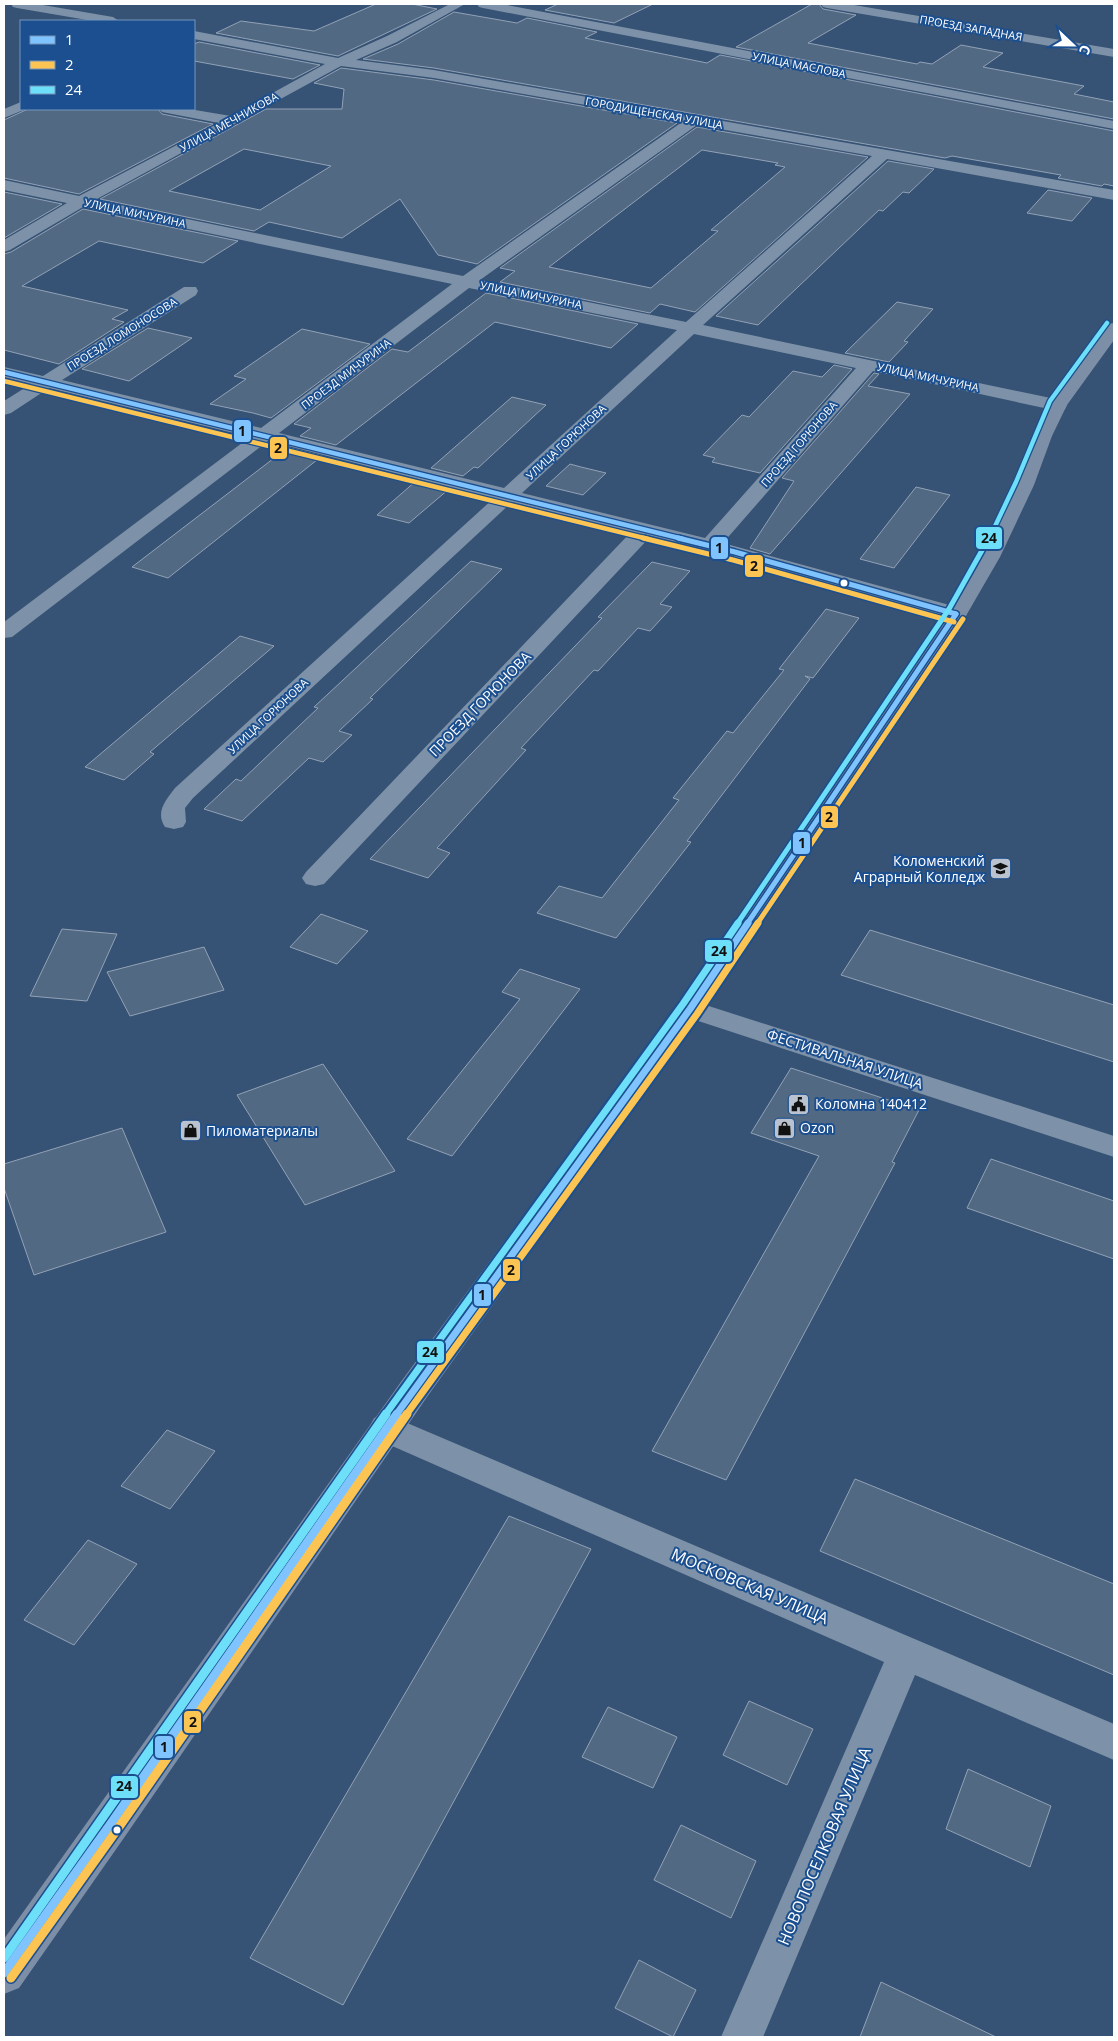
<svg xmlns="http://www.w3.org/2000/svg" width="1118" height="2041" font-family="'Open Sans',sans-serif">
  <rect width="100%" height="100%" fill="#365274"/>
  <g fill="#526984" stroke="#92a2b6" fill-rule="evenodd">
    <path d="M376,4H412L437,9L338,56L216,33L241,21L314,31Z"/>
    <path d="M558,4H653L614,23L545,10Z"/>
    <path d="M812,4H819L823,9L856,15L808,43L917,64L920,62L932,64L961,45L1003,53L983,67L1084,86L1074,94L1114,102V119L736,47Z"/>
    <path d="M454,12L517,23L527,18L597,32L585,38L707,63L720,55L1114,131V186L1104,184L1102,186L1058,178L1061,175L952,156L945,158L434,68L363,59L398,44Z"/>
    <path d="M199,42L320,65L293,79L194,61V44Z"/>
    <path d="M341,68L434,80L677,123L477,264L438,255L400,199L342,238L269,222L254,231L100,199L266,109H342L344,89L314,83ZM244,149L331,166L260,210L169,191Z"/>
    <path d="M28,109H158L162,114L213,124L79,194L4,178V120Z"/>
    <path d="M697,127L868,157L695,312L660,304L650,313L500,282L515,271L500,268ZM702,150L778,163L775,165L785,167L711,230L718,231L651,288L549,267Z"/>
    <path d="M888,161L934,169L909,193L903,192L883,211L879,210L758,325L716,316Z"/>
    <path d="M1048,190L1092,198L1072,221L1027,213Z"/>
    <path d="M4,192L62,204L4,238Z"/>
    <path d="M83,209L238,241L203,263L99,241L22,286L128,310L112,319L124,322L59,364L4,350V254L11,252Z"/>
    <path d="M486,293L638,324L611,348L495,322L336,445L300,436L311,428L294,424L392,349L408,352Z"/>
    <path d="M897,302L933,309L904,341L908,342L889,362L845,353Z"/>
    <path d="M148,328L192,338L129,381L82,369Z"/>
    <path d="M302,329L370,344L271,418L253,413L210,404L246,379L234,376Z"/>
    <path d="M834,365L852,369L760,473L712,462L715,458L703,455L742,415L749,417L793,371L822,377Z"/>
    <path d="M874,373L879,374L868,386L910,394L770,554L750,548L794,481L782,478Z"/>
    <path d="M512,397L546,405L478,468L474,467L463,476L431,468Z"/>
    <path d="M285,447L322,456L168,578L132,567L282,452L281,450Z"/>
    <path d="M570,464L581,467L606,473L583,495L546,486Z"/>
    <path d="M417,480L449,489L409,523L377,515Z"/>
    <path d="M916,487L950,495L894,568L860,559Z"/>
    <path d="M471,561L502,569L370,698L373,699L339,731L352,735L323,762L309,758L242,821L204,809L236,779L241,781L318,708L314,707Z"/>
    <path d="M652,562L690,571L660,604L672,607L650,631L638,628L598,671L594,670L521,748L526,750L437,848L450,853L428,878L370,859L602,618L598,617Z"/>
    <path d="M826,609L859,618L813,678L805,676L810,679L687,841L691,842L616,938L537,913L559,886L602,898L679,800L673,798L727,731L733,733L784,670L779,669Z"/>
    <path d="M240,636L274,646L150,752L154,754L124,780L85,767Z"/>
    <path d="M321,914L368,931L337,964L290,947Z"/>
    <path d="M62,929L117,934L87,1001L30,996Z"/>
    <path d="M870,930L1114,1005V1062L841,975Z"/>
    <path d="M204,947L224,990L130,1016L107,972Z"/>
    <path d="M520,969L580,989L452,1156L407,1139L520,999L502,992Z"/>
    <path d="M323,1064L395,1171L305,1205L237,1095Z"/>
    <path d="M791,1068L919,1110L892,1162L895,1163L726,1480L652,1451L819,1156L751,1133Z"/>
    <path d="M122,1128L166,1232L34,1275L4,1188V1164Z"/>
    <path d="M991,1159L1114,1201V1259L967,1208Z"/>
    <path d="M167,1430L215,1451L170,1509L121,1486Z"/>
    <path d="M855,1479L1114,1584V1675L820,1551Z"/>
    <path d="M509,1516L591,1549L343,2005L250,1958Z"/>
    <path d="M88,1540L137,1564L74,1645L24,1620Z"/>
    <path d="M749,1701L813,1729L787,1785L723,1755Z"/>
    <path d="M608,1707L677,1737L653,1788L582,1757Z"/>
    <path d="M968,1769L1051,1806L1030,1867L946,1829Z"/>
    <path d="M681,1825L756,1861L731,1918L654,1880Z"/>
    <path d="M639,1960L696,1990L673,2037L615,2008Z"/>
    <path d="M881,1982L996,2037H860Z"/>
  </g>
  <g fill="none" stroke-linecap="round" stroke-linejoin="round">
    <g fill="#7d92a8" fill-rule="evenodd">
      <path d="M11,4H37L113,17L119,21H93L17,8L13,7Z"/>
      <path d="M450,4H465L397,42L356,60L434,70L1114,190V200L887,159L703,325L1065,401L1067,405L1065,409L1058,411L873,371L723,543L964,609L967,614L964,619L956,620L948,619L728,556L650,537L324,884L315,886L306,884L302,878L306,872L631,532L512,502L193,798L185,808L186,822L183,827L174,829L165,827C155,812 166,800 175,788L494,498L268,441L12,637L4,638V622L250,437L49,388L11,413L4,415V401L31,384L4,377V367L43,376L184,287H196L198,291L196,295L62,380L261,428L452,284L83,207L10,250L4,252V240L67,203L4,190V180L79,196L219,123L167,113L162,112L160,109H189L231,116L325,64L194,39V31L338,58L387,36ZM341,66L434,78L682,122L463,276L95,200ZM697,125L872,156L686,322L480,280ZM469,288L677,330L504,488L279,433ZM694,334L856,368L705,538L522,493Z"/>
      <path d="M477,4H502L1114,121V129L483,8L479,7Z"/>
      <path d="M821,4H848L1114,49V57L827,8L823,7Z"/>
      <path d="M21,102V109H26L4,118V109Z"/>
      <path d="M690,1000L1114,1136V1157L680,1015L676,1009L680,1003Z"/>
      <path d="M386,1414L1114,1724V1760L915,1675L763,2037H721L884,1662L374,1438L369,1428L374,1418Z"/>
    </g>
    <path fill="#7d8ea7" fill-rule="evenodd" d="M1114,323V340L1067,405L1052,436L1034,485L1000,557L967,614L700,1015L427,1397L126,1835L19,1988L4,1994V1939L403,1379L680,1003L945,614L980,557L1014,485L1034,436L1049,405L1108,324Z"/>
    <defs>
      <path id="bus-1-far3" d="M4,372L683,539"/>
      <g id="bus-1-far2">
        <path d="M678,538L735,552L956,614"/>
        <path d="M747,924L956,614"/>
      </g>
      <path id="bus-1-far1" d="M396,1415L690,1009L748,923"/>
      <path id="bus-1" d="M4,1973L112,1822L397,1414"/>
      <path id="bus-2-far3" d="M4,381L648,539"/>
      <g id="bus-2-far2">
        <path d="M643,538L733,560L954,622"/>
        <path d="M757,924L963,619"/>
      </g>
      <path id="bus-2-far1" d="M406,1415L697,1014L758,923"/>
      <path id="bus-2" d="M11,1978L119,1827L407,1414"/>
      <path id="bus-3-far3" d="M989,539L1016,482L1050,401L1107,323"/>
      <path id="bus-3-far2" d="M737,924L949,609L989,538"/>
      <path id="bus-3-far1" d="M385,1415L683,1004L738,923"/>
      <path id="bus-3" d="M4,1958L386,1414"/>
    </defs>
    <use href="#bus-1-far3" stroke="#1b4f8f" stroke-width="7"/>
    <use href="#bus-1-far2" stroke="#1b4f8f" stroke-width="8"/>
    <use href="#bus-1-far1" stroke="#1b4f8f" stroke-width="11"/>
    <use href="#bus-1" stroke="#1b4f8f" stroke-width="12"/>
    <use href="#bus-2-far3" stroke="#1b4f8f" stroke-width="7"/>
    <use href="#bus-2-far2" stroke="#1b4f8f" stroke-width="8"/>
    <use href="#bus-2-far1" stroke="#1b4f8f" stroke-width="11"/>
    <use href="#bus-2" stroke="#1b4f8f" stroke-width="12"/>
    <use href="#bus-3-far3" stroke="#1b4f8f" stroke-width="7"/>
    <use href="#bus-3-far2" stroke="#1b4f8f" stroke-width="8"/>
    <use href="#bus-3-far1" stroke="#1b4f8f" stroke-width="11"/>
    <use href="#bus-3" stroke="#1b4f8f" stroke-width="12"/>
    <use href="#bus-1-far3" stroke="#80c4ff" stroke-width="4.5"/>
    <use href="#bus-1-far2" stroke="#80c4ff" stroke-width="5"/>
    <use href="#bus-1-far1" stroke="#80c4ff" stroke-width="7"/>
    <use href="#bus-1" stroke="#80c4ff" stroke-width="9"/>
    <use href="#bus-2-far3" stroke="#fcc553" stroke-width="4.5"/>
    <use href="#bus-2-far2" stroke="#fcc553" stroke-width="5"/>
    <use href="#bus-2-far1" stroke="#fcc553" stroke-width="7"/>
    <use href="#bus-2" stroke="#fcc553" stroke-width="9"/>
    <use href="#bus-3-far3" stroke="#6ddff8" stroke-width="4.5"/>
    <use href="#bus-3-far2" stroke="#6ddff8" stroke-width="5"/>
    <use href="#bus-3-far1" stroke="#6ddff8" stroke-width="7"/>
    <use href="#bus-3" stroke="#6ddff8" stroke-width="9"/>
  </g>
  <defs>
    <symbol id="university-square" viewBox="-11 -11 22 22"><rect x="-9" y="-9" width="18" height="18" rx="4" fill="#b9c2ce" stroke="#1b4f8f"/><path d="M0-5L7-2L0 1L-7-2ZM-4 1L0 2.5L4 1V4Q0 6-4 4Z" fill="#111"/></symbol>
    <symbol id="civic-square" viewBox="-11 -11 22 22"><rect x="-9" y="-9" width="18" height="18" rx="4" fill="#b9c2ce" stroke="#1b4f8f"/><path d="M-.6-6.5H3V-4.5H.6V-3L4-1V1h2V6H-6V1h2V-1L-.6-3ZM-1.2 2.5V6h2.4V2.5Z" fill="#111"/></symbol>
    <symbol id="shop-square" viewBox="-11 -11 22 22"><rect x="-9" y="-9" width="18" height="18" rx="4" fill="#b9c2ce" stroke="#1b4f8f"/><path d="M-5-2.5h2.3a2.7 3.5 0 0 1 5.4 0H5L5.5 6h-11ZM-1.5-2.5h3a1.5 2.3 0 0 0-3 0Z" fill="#111"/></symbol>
  </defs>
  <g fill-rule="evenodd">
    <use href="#university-square" x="988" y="856" width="25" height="25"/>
    <use href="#civic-square" x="786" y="1092" width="25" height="25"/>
    <use href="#shop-square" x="772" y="1116" width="25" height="25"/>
    <use href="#shop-square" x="178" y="1118" width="25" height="25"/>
  </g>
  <g fill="#fff" stroke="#1b4f8f" stroke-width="2">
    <circle cx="844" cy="583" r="4.5"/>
    <circle cx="117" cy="1830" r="4.5"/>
  </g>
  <g text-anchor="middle" stroke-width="4" stroke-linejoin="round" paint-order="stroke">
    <g font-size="11" fill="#fff" stroke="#1b4f8f">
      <text transform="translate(971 28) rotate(10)" y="4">ПРОЕЗД ЗАПАДНАЯ</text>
      <text transform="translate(799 65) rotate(11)" y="4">УЛИЦА МАСЛОВА</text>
      <text transform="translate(654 113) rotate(10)" y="4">ГОРОДИЩЕНСКАЯ УЛИЦА</text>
      <text transform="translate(229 122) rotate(-29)" y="4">УЛИЦА МЕЧНИКОВА</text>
      <text transform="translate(135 213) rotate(12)" y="4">УЛИЦА МИЧУРИНА</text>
      <text transform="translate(531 295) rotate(11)" y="4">УЛИЦА МИЧУРИНА</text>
      <text transform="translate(122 334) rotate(-32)" y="4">ПРОЕЗД ЛОМОНОСОВА</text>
      <text transform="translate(346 374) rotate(-37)" y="4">ПРОЕЗД МИЧУРИНА</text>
      <text transform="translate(928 377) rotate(12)" y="4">УЛИЦА МИЧУРИНА</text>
      <text transform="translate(566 442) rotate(-43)" y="4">УЛИЦА ГОРЮНОВА</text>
      <text transform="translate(799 444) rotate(-49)" y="4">ПРОЕЗД ГОРЮНОВА</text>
      <text transform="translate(268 716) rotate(-43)" y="4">УЛИЦА ГОРЮНОВА</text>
    </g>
    <g font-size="14" fill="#fff" stroke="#1b4f8f">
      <text transform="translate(480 704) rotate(-46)" y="5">ПРОЕЗД ГОРЮНОВА</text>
      <text transform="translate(845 1059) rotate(18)" y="5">ФЕСТИВАЛЬНАЯ УЛИЦА</text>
    </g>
    <g font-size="14" fill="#fff" stroke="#1b4f8f" text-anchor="start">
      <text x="985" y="866" text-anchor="end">Коломенский<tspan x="985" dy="16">Аграрный Колледж</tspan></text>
      <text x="815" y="1109">Коломна 140412</text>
      <text x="800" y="1133">Ozon</text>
      <text x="206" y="1136">Пиломатериалы</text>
    </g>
    <g font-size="16" fill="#fff" stroke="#1b4f8f">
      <text transform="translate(750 1586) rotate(23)" y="6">МОСКОВСКАЯ УЛИЦА</text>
      <text transform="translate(824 1846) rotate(-67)" y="6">НОВОПОСЕЛКОВАЯ УЛИЦА</text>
    </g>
  </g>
  <g stroke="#1b4f8f" stroke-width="2">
    <rect x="233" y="419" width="19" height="24" rx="5" fill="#80c4ff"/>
    <rect x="269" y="436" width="19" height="24" rx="5" fill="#fcc553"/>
    <rect x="975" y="526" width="28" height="24" rx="5" fill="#6ddff8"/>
    <rect x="710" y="536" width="19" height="24" rx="5" fill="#80c4ff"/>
    <rect x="744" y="554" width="20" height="24" rx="5" fill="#fcc553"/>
    <rect x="820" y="805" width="19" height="24" rx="5" fill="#fcc553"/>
    <rect x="792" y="831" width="19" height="24" rx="5" fill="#80c4ff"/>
    <rect x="704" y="939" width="29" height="24" rx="5" fill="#6ddff8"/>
    <rect x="502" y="1258" width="19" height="24" rx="5" fill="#fcc553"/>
    <rect x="473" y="1283" width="19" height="24" rx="5" fill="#80c4ff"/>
    <rect x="416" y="1340" width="29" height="24" rx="5" fill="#6ddff8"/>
    <rect x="183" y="1710" width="19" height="24" rx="5" fill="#fcc553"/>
    <rect x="154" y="1735" width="20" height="24" rx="5" fill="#80c4ff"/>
    <rect x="110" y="1775" width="29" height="24" rx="5" fill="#6ddff8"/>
  </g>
  <g font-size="14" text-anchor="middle" font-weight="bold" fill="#111">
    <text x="242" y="436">1</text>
    <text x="278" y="453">2</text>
    <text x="989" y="543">24</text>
    <text x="719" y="553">1</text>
    <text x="754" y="571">2</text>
    <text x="829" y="822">2</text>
    <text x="802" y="848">1</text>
    <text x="719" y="956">24</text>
    <text x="511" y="1275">2</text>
    <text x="482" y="1300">1</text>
    <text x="430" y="1357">24</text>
    <text x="193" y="1727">2</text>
    <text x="164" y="1752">1</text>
    <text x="124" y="1791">24</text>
  </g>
  <rect width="1118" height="2041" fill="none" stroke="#ffffff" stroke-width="10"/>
  <rect x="20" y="20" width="175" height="90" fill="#1b4f8f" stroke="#7695bc"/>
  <rect x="30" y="36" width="25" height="8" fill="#80c4ff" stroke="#7695bc"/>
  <text x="65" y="45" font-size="15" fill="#ffffff">1</text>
  <rect x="30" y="61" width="25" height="8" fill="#fcc553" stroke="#7695bc"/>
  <text x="65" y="70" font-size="15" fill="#ffffff">2</text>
  <rect x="30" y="86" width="25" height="8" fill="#6ddff8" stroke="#7695bc"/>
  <text x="65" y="95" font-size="15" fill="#ffffff">24</text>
  <g transform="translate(1073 45) rotate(112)" stroke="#1b4f8f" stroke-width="4" paint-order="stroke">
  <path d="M0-4L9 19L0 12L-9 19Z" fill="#ffffff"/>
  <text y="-8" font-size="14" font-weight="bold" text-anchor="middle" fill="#ffffff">С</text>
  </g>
</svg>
